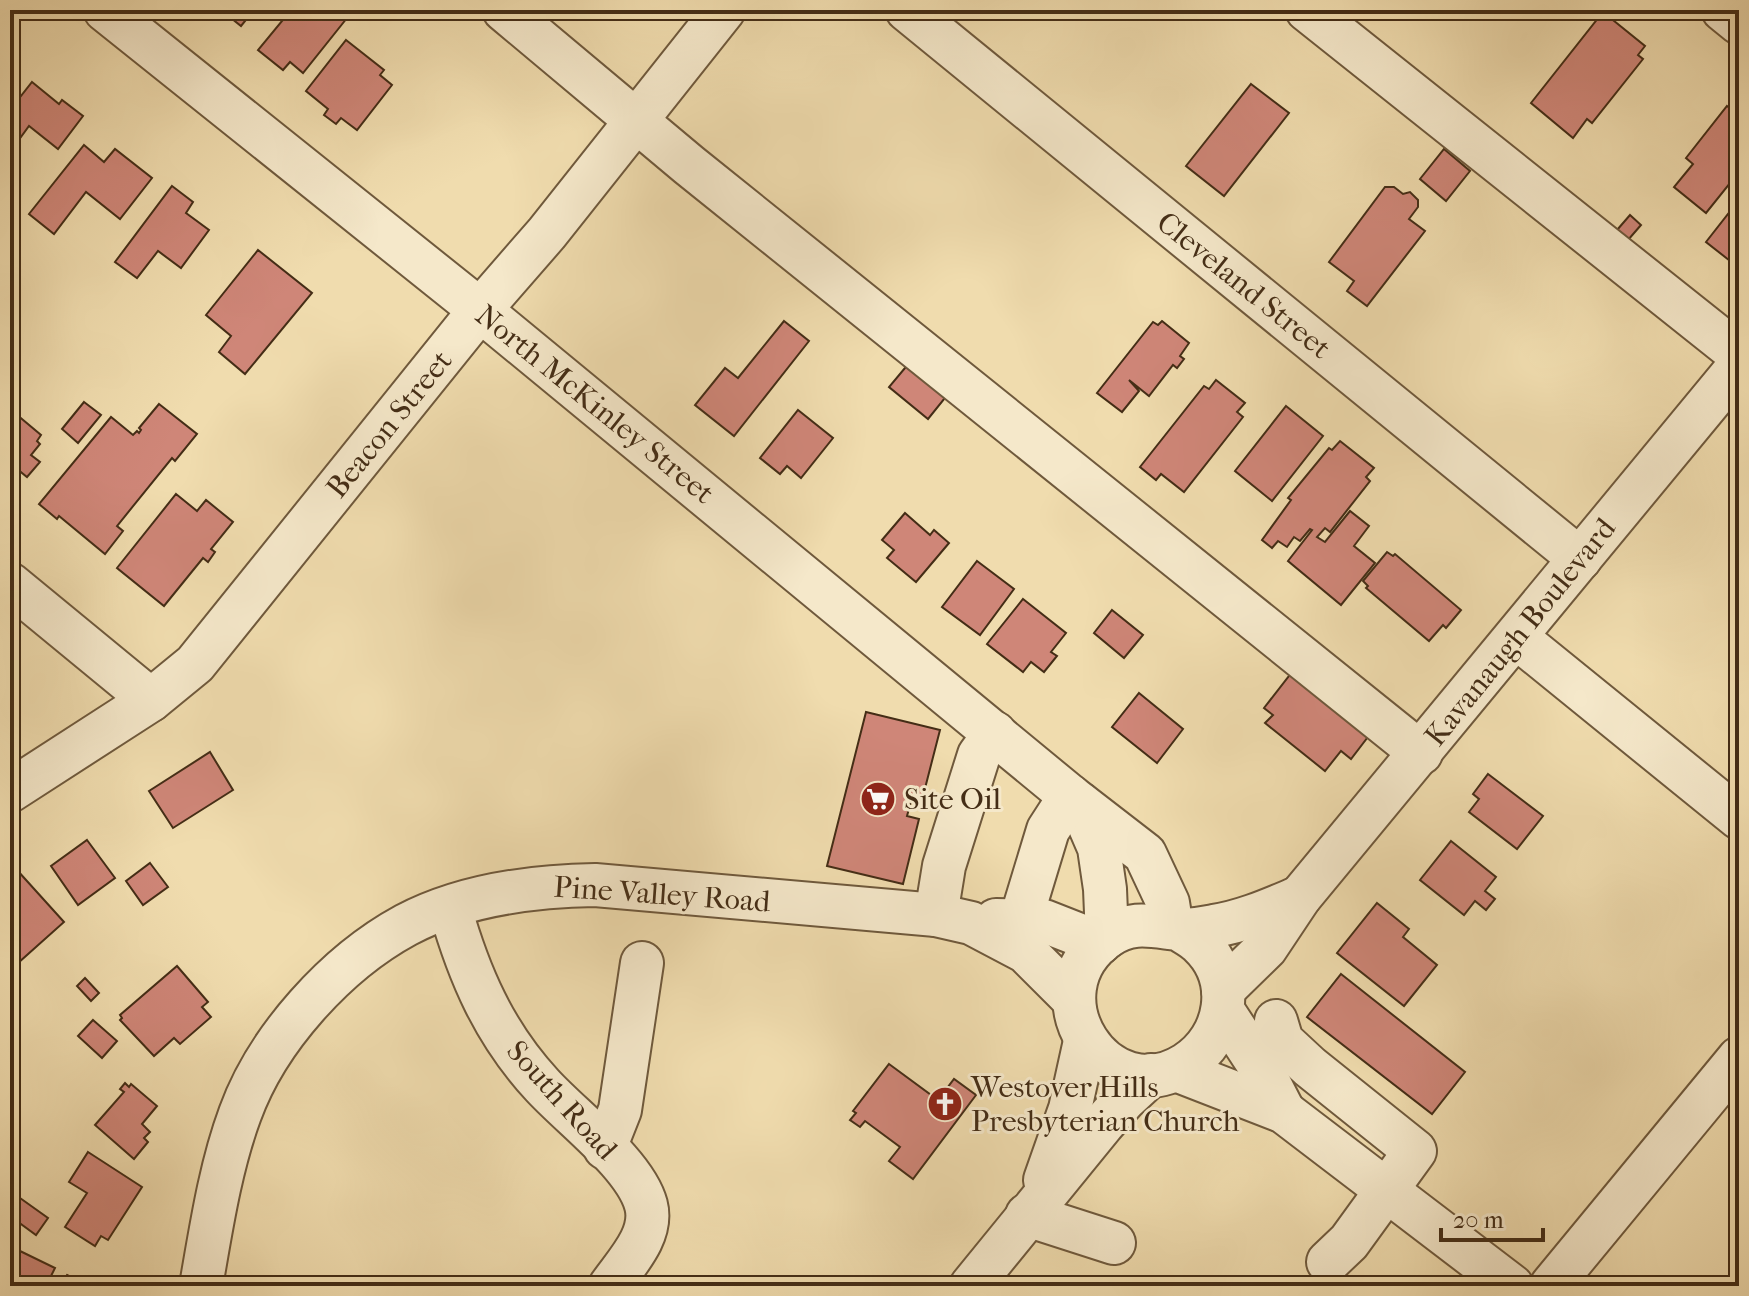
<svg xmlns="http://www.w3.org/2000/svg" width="1749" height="1296" font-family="'IM FELL French Canon',serif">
  <rect width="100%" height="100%" fill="#f0dcae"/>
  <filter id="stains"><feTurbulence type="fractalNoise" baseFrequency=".0025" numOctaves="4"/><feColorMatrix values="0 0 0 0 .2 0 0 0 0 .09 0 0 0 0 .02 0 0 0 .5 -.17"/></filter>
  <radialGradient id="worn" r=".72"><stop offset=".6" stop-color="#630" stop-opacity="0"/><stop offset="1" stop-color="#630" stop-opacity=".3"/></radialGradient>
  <g fill="#cf8678" stroke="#442d16" stroke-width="2">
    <path d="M221,10H254L241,26Z"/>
    <path d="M291,10H337L347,18L303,73L290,62L283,70L258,50Z"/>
    <path d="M1603,12L1645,46L1638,55L1643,59L1592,123L1587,119L1573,138L1531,103Z"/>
    <path d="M346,40L384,70L380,75L392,85L357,130L341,118L336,124L324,115L328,109L306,91Z"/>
    <path d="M32,82L59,104L62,100L83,116L58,149L29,126L10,152V110Z"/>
    <path d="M1251,84L1289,113L1224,196L1186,166Z"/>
    <path d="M1727,106L1739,115V172L1706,213L1674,187L1693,164L1686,158Z"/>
    <path d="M84,145L104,162L115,149L152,178L120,219L86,192L54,234L29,214Z"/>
    <path d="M1444,149L1470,171L1446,201L1420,179Z"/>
    <path d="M172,186L193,202L186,213L209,230L181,268L158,251L137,278L115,262Z"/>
    <path d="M1385,187H1394L1403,194L1410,192L1418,200V207L1409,219L1425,231L1367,306L1347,291L1354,281L1329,262Z"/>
    <path d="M1739,200V268L1706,242Z"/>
    <path d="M1630,215L1641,225L1628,240L1617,230Z"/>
    <path d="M258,250L312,293L245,374L219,352L231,336L206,315Z"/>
    <path d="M784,321L809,341L734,436L695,405L725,368L738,378Z"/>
    <path d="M1162,321L1189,343L1180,356L1184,359L1177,368L1173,365L1149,396L1129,380L1139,391L1122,412L1097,393L1153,322L1158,325Z"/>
    <path d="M910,362L949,393L928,419L889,387Z"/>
    <path d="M1216,380L1245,403L1237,412L1243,417L1184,492L1161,474L1156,480L1140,467L1204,386L1209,389Z"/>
    <path d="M84,402L101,415L78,443L62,429Z"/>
    <path d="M159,404L197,434L175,461L172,458L117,526L123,531L105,554L59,516L57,519L39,504L111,417L133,435L137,431L139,433L141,430L139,428Z"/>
    <path d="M1286,406L1323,436L1272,501L1235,471Z"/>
    <path d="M10,409L41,435L37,441L40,444L31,455L40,462L27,477L17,469L10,477Z"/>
    <path d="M798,410L833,438L801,478L787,466L780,474L760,458Z"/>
    <path d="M1340,441L1374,468L1366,477L1370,481L1330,532L1325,528L1317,537L1325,542L1350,511L1369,526L1354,546L1375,563L1341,605L1288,561L1312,530L1310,529L1300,541L1294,537L1287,547L1278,541L1272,548L1262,540L1291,500L1288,498L1329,448L1332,450Z"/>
    <path d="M176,494L197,511L206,500L233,522L211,549L215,552L208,562L203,558L164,606L117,568Z"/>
    <path d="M905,513L930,535L934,530L949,543L916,582L887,558L894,550L882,540Z"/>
    <path d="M1387,552L1393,556L1395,554L1461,610L1446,628L1443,625L1429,641L1366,588L1368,586L1363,581Z"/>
    <path d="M977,561L1014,589L980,635L942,607Z"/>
    <path d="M1023,599L1066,633L1051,652L1057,656L1044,672L1031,662L1023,672L987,644Z"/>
    <path d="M1112,610L1143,635L1124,658L1094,633Z"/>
    <path d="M1296,667L1374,729L1351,759L1341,751L1325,771L1265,723L1273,715L1264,708Z"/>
    <path d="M1139,693L1183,729L1157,763L1112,727Z"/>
    <path d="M866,712L940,730L922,800L912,798L907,816L919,819L903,884L827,866Z"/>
    <path d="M210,752L233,790L173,828L149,791Z"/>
    <path d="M1488,774L1543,816L1517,849L1469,812L1479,799L1473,794Z"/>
    <path d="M87,840L115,878L78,905L51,866Z"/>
    <path d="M1451,841L1496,877L1485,891L1495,899L1486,910L1475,901L1464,915L1420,880Z"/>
    <path d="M150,863L168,887L143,905L126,881Z"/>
    <path d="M17,870L64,922L18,963L10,954V876Z"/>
    <path d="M1377,903L1409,929L1403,937L1437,965L1404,1006L1337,953Z"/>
    <path d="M177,966L208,1002L202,1007L211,1017L180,1044L174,1038L154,1056L120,1020L122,1018L120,1015Z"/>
    <path d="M1341,974L1465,1072L1432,1114L1307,1017Z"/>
    <path d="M85,978L99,993L91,1001L77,986Z"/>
    <path d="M93,1020L117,1041L102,1058L78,1036Z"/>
    <path d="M889,1064L938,1100L954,1079L976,1095L913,1179L889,1161L900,1147L865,1121L860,1127L850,1120L856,1113L853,1111Z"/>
    <path d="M125,1083L129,1087L131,1084L157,1106L142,1124L150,1132L144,1138L148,1142L134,1159L95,1125L124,1092L120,1089Z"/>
    <path d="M88,1152L142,1187L108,1240L101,1236L95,1246L65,1227L87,1193L69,1182Z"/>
    <path d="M20,1198L48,1218L36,1235L10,1216V1212Z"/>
    <path d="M20,1251L55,1268L46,1286H10V1270Z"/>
    <path d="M67,1275L87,1286H61Z"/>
  </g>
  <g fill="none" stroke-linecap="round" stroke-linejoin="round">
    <defs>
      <g id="minor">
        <path d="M105,10L480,310L1070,796L1145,854L1168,903L1172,928"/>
        <path d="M504,10L689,165L1421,753"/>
        <path d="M907,10L1580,559"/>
        <path d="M1307,10L1739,354"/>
        <path d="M1723,10L1739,23"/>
        <path d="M10,584L151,700"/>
        <path d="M1516,637L1739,818"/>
        <path d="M10,791L151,700L195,664L480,310L547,233L724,10"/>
        <path d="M1080,804L1099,848L1105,889L1107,937"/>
        <path d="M450,908C469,975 494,1033 542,1085C571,1117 635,1164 646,1205C654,1235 626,1263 610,1286"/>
        <path d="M936,915L944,866L979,755L995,733"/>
        <path d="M1021,919L1048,830L1070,796"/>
        <path d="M996,920L1044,921L1100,943"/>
        <path d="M1180,930C1186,934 1194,938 1200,944C1237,979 1228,1037 1186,1064C1107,1114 1028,994 1107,937C1131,920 1151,926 1177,929C1188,931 1203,928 1214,926C1245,921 1271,909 1300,897"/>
        <path d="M1223,990L1266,948L1300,897L1739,366"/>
        <path d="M1224,1012L1264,1073L1284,1112"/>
        <path d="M1276,1021L1282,1041L1310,1067L1415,1151L1349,1242L1328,1262"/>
        <path d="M1176,1070L1284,1112L1512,1286"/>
        <path d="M605,1148L620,1110L642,963"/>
        <path d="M1045,1180L1070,1109L1085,1041"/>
        <path d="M1027,1215L1114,1243"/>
        <path d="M201,1286C211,1229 220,1168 240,1114C267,1039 336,963 406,925C463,895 532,886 595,885L936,915L971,923L1026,952L1074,1000"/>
        <path d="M971,1286L1103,1124L1125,1099L1151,1075"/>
        <path d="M1551,1286L1739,1058"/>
      </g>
    </defs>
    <use href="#minor" stroke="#6f593c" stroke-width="46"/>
    <use href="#minor" stroke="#f5e8ca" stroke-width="42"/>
  </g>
  <defs>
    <symbol id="supermarket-disc" viewBox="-11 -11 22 22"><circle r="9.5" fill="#8f2418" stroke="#f5e8ca"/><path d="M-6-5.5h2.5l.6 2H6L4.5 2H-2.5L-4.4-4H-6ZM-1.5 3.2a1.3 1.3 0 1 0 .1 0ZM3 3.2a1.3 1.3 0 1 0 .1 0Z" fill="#fff"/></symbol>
    <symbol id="church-disc" viewBox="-11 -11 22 22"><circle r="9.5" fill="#8f2418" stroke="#f5e8ca"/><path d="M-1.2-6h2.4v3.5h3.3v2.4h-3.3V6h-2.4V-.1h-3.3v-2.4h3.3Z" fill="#fff"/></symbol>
  </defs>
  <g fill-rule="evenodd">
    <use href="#supermarket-disc" x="858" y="779" width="40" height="40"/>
    <use href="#church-disc" x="925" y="1084" width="40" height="40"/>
  </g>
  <g text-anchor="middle" stroke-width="6" stroke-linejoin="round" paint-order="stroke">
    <g font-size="30" fill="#442d16" stroke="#f5e8ca">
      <text transform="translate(1244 285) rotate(39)" y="10">Cleveland Street</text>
      <text transform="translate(595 404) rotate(39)" y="10">North McKinley Street</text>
      <text transform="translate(389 424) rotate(-51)" y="10">Beacon Street</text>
      <text transform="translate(1520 632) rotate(-51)" y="10">Kavanaugh Boulevard</text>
      <text transform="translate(662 894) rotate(4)" y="10">Pine Valley Road</text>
      <text transform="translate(562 1100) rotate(48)" y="10">South Road</text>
    </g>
    <g font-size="30" fill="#442d16" stroke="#f5e8ca" text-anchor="start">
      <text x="904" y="809">Site Oil</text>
      <text x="971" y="1097">Westover Hills<tspan x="971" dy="34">Presbyterian Church</tspan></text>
    </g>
  </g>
  <rect width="1749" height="1296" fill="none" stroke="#f0dcae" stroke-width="40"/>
  <rect x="12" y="12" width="1725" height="1272" fill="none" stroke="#442d16" stroke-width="4"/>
  <rect x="20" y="20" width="1709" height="1256" fill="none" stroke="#442d16" stroke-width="2"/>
  <path d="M1441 1228v12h102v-12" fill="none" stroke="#442d16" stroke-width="4"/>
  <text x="1453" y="1228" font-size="24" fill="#442d16" stroke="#f5e8ca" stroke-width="6" paint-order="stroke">20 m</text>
  <rect width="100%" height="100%" filter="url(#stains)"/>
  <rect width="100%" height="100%" fill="url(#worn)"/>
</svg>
